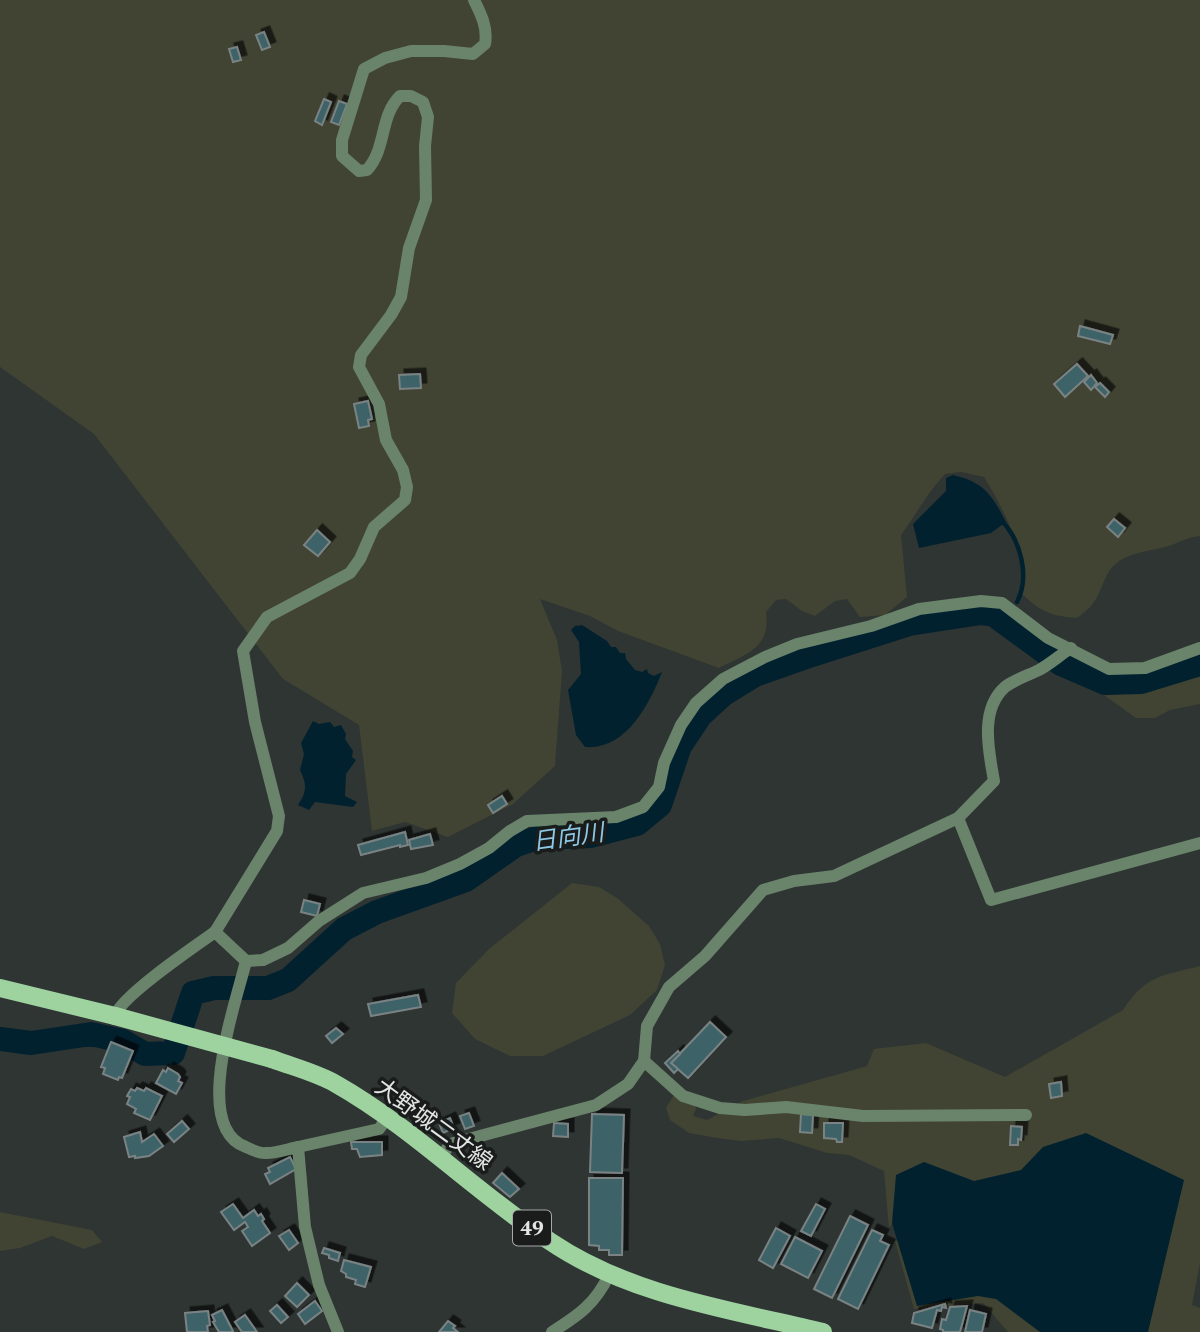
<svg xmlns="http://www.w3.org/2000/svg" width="1200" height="1332" font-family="Spectral,'Noto Sans JP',serif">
  <defs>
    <filter id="shadow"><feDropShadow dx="5.5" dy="-5.5" stdDeviation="0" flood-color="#0009"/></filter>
  </defs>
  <rect width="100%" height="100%" fill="#2e3533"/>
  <g fill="#414432">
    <path d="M0,0H1200V536C1189,537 1179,542 1169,546C1148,552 1119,552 1107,575C1096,597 1099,602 1077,618C1051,616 1041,612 1022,594C1026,553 1005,511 984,477L961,472L945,474C927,493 916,515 901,535L907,597L885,615L860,617L847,599L835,601L815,616L802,611L786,599L776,600L766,612C771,648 747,654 719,668L618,631L590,616L540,599L557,640L562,671L555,766L513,804L448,837L405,822L372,831L359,725L283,679L94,434L0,367Z"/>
    <path d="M1200,666V704L1170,710L1155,718H1136L1097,690C1139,688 1161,679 1200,666Z"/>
    <path d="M572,883L599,887L617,898L649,926L660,944L665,965L657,990L630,1015L543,1056H510L475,1039L452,1013L456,983L489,949Z"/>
    <path d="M1200,966V1263L1192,1305L1200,1308V1332H1142L1019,1172L897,1216L889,1228L884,1171L849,1155L827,1153L779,1138L741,1141L717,1138L689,1133L670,1120L666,1108L674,1095H693L696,1109L693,1116L707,1120L743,1101L867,1066L874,1049L926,1043L1005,1077L1123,1010C1146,975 1161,976 1200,966Z"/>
    <path d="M0,1212L92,1230L102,1242L84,1249L52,1236L20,1248L0,1251Z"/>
    <path d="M904,1238L1049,1332H1008L983,1303L914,1309L895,1241Z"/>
  </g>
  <g fill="#02212f">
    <path d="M953,475C984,482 992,495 1006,522L991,533L919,548L913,524L946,491V478Z"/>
    <path d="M582,625L607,641L611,647H616L620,653H625L626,659L635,670L642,672L647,669L648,673L654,676L662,672C649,705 626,750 585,747L576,735L568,690L581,674L579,642L571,630L575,626Z"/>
    <path d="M313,721L319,724L330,722L334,727L341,725L346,734L345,739L353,751L352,757L356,760L346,774L345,796L357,802L353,807L315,802L309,810L298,805C307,792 307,784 300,770L304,754L301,743Z"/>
    <path d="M1086,1133L1184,1180L1148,1332H1040L996,1299L978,1296L917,1306L892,1223L896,1175L924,1162L974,1181L1021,1170L1043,1147Z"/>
  </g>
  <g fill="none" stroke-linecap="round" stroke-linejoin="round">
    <path stroke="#02212f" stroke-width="4.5" d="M1002,521C1021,541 1030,577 1017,602"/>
    <path stroke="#02212f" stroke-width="24" d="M0,1039L31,1043L91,1034L123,1041L145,1054L173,1053L193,993L214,988H268L288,980L344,929L377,912L466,880L516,845L537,838L591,836L637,824L660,805L680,746L700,716L724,694L755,675L812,655L909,624L981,613L994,615L1061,664L1105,683L1141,682L1200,664"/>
  </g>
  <g fill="#3c6367" stroke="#7a8283" stroke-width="2" filter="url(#shadow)">
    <path d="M264,32L270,47L262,50L256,35Z"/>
    <path d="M237,47L241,60L233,62L229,49Z"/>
    <path d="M324,99L331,102L322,125L315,121Z"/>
    <path d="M339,101L347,104L339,125L331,122Z"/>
    <path d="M1080,326L1113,335L1110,344L1078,336Z"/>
    <path d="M1077,364L1088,376L1065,397L1054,384Z"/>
    <path d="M420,374L421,388L400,389L399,375Z"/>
    <path d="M1091,375L1097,383L1091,390L1084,382Z"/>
    <path d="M1100,383L1109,392L1105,397L1095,387Z"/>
    <path d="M368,401L372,419L368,420L369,426L359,428L354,404Z"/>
    <path d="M1114,519L1125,528L1118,537L1107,527Z"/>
    <path d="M317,530L330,542L318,556L304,545Z"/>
    <path d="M502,796L507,804L493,813L488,805Z"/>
    <path d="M405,832L408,845L400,847V845L361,855L358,845Z"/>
    <path d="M430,834L433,845L411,849L409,840Z"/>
    <path d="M304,900L320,904L317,916L301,912Z"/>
    <path d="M418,995L421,1007L371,1016L368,1004Z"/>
    <path d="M710,1022L726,1037L688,1078L671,1063Z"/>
    <path d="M336,1028L343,1034L332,1043L326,1036Z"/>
    <path d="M111,1042L133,1051L122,1078L119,1077L118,1080L103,1074L105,1068L101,1067Z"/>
    <path d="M678,1051L680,1054L671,1063L678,1069L674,1073L665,1063Z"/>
    <path d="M168,1068L178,1074L180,1077L178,1081L182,1083L176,1094L156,1083L163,1070L166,1072Z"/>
    <path d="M1061,1082L1062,1096L1051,1098L1049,1084Z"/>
    <path d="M137,1088L144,1091L146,1088L162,1096L150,1120L134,1113L136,1109L127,1104L130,1097L127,1096L131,1089L135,1091Z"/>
    <path d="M469,1113L474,1126L465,1129L460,1116Z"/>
    <path d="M592,1114L624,1115L622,1173L590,1172Z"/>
    <path d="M801,1114L813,1115L812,1133L800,1132Z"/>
    <path d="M450,1118L454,1128L443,1133L439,1123Z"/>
    <path d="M182,1121L189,1129L174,1142L167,1134Z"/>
    <path d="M554,1123L568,1124V1137L553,1136Z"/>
    <path d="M824,1123H843L842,1142H837L836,1139L824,1138Z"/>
    <path d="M1011,1126L1022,1127L1021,1140L1018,1139V1145H1010Z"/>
    <path d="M140,1132L142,1142L154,1134L163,1146L149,1156L135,1158V1156L129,1157L124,1137Z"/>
    <path d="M351,1142H382V1155L360,1157L357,1149H352Z"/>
    <path d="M290,1157L296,1169L270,1184L265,1174L270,1172L268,1168Z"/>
    <path d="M502,1173L519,1189L510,1197L493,1183Z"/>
    <path d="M589,1178H623L622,1255H609V1250H599V1246L589,1245Z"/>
    <path d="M233,1204L243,1218L254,1210L258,1216L261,1214L264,1219L262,1221L270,1233L252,1246L242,1231L248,1227L245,1222L234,1230L221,1212Z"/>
    <path d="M816,1204L825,1209L811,1236L801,1231Z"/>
    <path d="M850,1216L868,1225L832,1298L814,1289Z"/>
    <path d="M776,1228L790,1236L773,1268L759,1260Z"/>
    <path d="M289,1230L298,1243L289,1250L279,1236Z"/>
    <path d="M872,1230L883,1235L880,1241L889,1245L858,1309L838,1299Z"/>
    <path d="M795,1237L822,1251L808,1278L781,1264Z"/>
    <path d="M324,1248L340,1253L338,1261L329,1258V1255L322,1253Z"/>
    <path d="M344,1260L371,1267L365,1287L355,1284L356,1280L346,1277V1274L341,1271Z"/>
    <path d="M297,1283L309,1295L297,1307L285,1296Z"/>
    <path d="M315,1301L322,1311L305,1324L298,1314Z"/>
    <path d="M945,1304L946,1308L942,1307L941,1311L937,1310L932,1328L912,1323L914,1313Z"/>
    <path d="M277,1305L288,1317L281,1323L270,1311Z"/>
    <path d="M967,1306L960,1332H943V1330L940,1329L942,1319L946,1320L950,1307Z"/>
    <path d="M222,1310L233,1331L231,1332H219L213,1322L215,1321L212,1315Z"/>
    <path d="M970,1310L986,1314L982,1332H965Z"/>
    <path d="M208,1311L210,1325L207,1326L208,1332H187L185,1313Z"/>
    <path d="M245,1315L257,1332H242L235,1322Z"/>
    <path d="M448,1321L455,1326L453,1328L458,1332H439Z"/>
  </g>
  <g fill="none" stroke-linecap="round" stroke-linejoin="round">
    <g stroke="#6a836b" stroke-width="12">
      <path d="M958,818L991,900L1200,843"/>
      <path d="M215,932L277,831L279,816L255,722L243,651L267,617L350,573L360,559L374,527L405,500L407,487L403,470L386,440L379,404L359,367L361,355L391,315L401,297L409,248L426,200L425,146L428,117L423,102L411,96H400C379,117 387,148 367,170L359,171L342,156V140L364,69L385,58L411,51H444L473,54L485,44C488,28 481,14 474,0"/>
      <path d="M246,961L263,960L288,948L319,921L363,893L426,878L460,864L489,848L510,831L527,821L616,817L643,807L659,787L664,763L681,725L696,703L723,679L765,657L797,644L871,626L919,609L981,601L1002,603L1048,638L1109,669L1145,668L1200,648"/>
      <path d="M115,1016C120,997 195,946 215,932L246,961C236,1003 191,1128 246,1147C252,1150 260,1154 266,1153C277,1153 288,1149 298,1147L305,1227L319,1285L338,1332"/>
      <path d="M644,1061L683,1096L720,1108L745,1110L786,1107L863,1116L1026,1115"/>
      <path d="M298,1147L379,1129L387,1118"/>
      <path d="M440,1159L450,1144L596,1105L628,1084L644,1061L647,1026L669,987L705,956L763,890L794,881L834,876L958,818L994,781C989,752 979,710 1005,687C1014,680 1029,675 1039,670C1050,664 1060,655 1071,648"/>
      <path d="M552,1332C579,1315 595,1304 609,1275"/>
    </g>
    <g stroke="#9ed3a0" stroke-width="18">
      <path d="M0,988L115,1016"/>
      <path d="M272,1059C293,1067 317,1073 336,1084C412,1127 478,1194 551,1242C631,1296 732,1310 823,1332"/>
    </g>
    <path stroke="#9ed3a0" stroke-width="18" d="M115,1016L272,1059"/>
  </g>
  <g text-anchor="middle" stroke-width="7" stroke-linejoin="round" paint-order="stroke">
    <rect fill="#191c1b" stroke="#a5a9a8" stroke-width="2" x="513" y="1210.5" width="38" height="35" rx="5"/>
    <g font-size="21" font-weight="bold" fill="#e1e5e4">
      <text x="532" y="1235">49</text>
    </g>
    <g font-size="23" fill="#e1e5e4" stroke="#191c1b">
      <text transform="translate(434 1124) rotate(36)" y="8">大野城二丈線</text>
    </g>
    <g font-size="24" font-style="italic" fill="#8dc8e7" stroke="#191c1b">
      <text transform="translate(568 837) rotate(-8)" y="8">日向川</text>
    </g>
  </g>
</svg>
